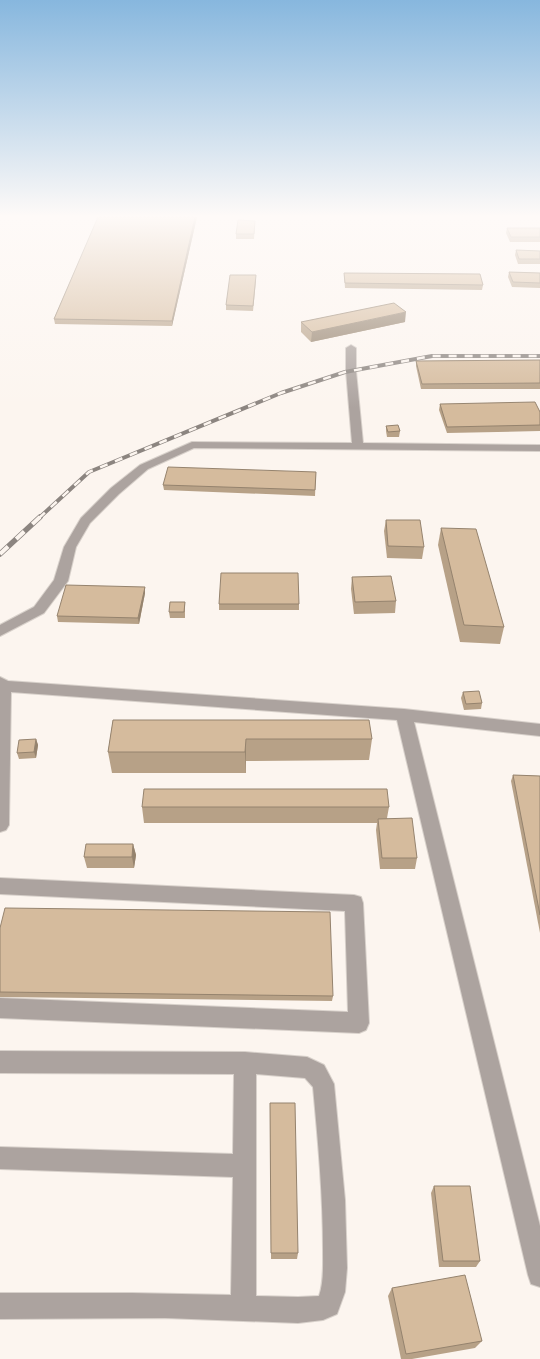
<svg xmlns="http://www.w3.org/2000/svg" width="540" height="1359" font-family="'Fira Sans',sans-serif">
  <rect width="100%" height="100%" fill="#fcf5ef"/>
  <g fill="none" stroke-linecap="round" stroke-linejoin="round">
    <defs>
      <g id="minor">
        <path d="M351,345L356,348V371L363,443L540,445V451L194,448L148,469L119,494L90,523L76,547L68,581L44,613L0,636V625L34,607L54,580L64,547L81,518L111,488L140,465L192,442L352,443L346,371V348Z"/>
        <path d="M0,677L8,681L404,709L540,724V736L414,722L540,1226V1287L531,1284L528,1275L397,720L11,692L9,825L6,830L0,832Z"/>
        <path d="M0,878L354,895L361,897L363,903L369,1023L366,1030L359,1033L0,1018V998L348,1012L345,911L0,894Z"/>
        <path d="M0,1051L245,1052L307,1057L324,1065L334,1084L345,1200L347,1268L345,1292L337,1314L323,1320L298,1323L165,1318L0,1319V1293H132L231,1295L233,1177L0,1169V1147L233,1154L234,1074L0,1073ZM256,1074L305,1078L313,1087C318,1141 323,1195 323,1250C323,1264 324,1282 319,1296L298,1297L256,1296Z"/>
      </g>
    </defs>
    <use href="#minor" stroke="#d8d1cb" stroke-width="2"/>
    <use href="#minor" fill="#aca39f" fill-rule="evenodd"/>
    <defs>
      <path id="rail-far1" d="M39,518L89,472L281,393L345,372L432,356H540"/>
      <path id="rail" d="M0,554L40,517"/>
    </defs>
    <use href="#rail-far1" stroke="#8c8580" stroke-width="4"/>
    <use href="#rail" stroke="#8c8580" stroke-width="5.5"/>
    <use href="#rail-far1" stroke="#fcf5ef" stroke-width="2.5" stroke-dasharray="8" stroke-linecap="butt"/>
    <use href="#rail" stroke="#fcf5ef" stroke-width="4" stroke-dasharray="11" stroke-linecap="butt"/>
  </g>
  <g fill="#b7a187">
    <path d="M98,217H197L172,326L55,324L54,319Z"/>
    <path d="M255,221L254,239H236V234Z"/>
    <path d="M507,228H540V242H510L506,233Z"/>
    <path d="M516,250L540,251V264H518L515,255Z"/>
    <path d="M509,272L540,273V288L512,287L508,277Z"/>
    <path d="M344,273L483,285L482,290L345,288Z"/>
    <path d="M256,280L253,311L226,310V305Z"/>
    <path d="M301,322H405L311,342L301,332Z"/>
    <path d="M540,360V389H421L416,366V361Z"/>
    <path d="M440,404L540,412V431L447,433L439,410Z"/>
    <path d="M386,426L400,431L399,437H387L386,431Z"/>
    <path d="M316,472L315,496L164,490L163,485Z"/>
    <path d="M386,520L424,547L422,559L387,558L384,531Z"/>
    <path d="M441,528L504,627L500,644L460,642L438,545Z"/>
    <path d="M352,577L396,601L395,613L354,614L351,589Z"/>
    <path d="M145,587V593L139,624L58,622L57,616Z"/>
    <path d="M185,602V618H170L169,612Z"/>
    <rect x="219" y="604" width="80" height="6"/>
    <path d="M463,692L482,703L481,709L464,710L461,698Z"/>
    <path d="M113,720L372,739L369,760L246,761V773H112L108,752Z"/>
    <path d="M36,739L38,745L36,758L19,759L17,753Z"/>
    <path d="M513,775L540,776V933L511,781Z"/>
    <path d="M142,807H389L387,818L417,858L415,869H380L376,830L377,823H144Z"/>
    <path d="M133,844L136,855L134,868H87L84,857Z"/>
    <path d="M0,928L333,996L332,1001L0,997Z"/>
    <path d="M270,1103L298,1253L297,1259H271Z"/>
    <path d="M434,1186L480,1261L476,1267H439L431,1193Z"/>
    <path d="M392,1288L482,1341L475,1348L412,1359H401L388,1296Z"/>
  </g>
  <g fill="#95836e">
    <path d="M195,217H197L172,326V321Z"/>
    <path d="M406,312L405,322L311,342L312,332Z"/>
    <path d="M145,587V593L139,624L138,618Z"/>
    <path d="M36,739L38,745L36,758L34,752Z"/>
    <path d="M246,739V773L245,752Z"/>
    <path d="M133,844L136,855L134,868L132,857Z"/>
  </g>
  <g fill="#d5bb9d" stroke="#95836e">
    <path d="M98,217H195L172,321L54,319Z"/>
    <path d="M238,220L255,221L254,234H236Z"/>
    <path d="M507,228H540V237H511Z"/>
    <path d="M516,250L540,251V259H519Z"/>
    <path d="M509,272L540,273V283L513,282Z"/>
    <path d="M344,273L480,274L483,285L345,283Z"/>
    <path d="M230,275H256L253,306L226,305Z"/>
    <path d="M394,303L406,312L312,332L301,322Z"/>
    <path d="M540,360V383L422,384L416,361Z"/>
    <path d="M535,402L540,412V425L447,427L440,404Z"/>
    <path d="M398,425L400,431L388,432L386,426Z"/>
    <path d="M168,467L316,472L315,490L163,485Z"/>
    <path d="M386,520H420L424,547L388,546Z"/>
    <path d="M441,528L476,529L504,627L464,625Z"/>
    <path d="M221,573H298L299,604H219Z"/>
    <path d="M391,576L396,601L355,602L352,577Z"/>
    <path d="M66,585L145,587L138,618L57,616Z"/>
    <path d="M170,602H185L184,612H169Z"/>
    <path d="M479,691L482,703L466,704L463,692Z"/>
    <path d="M113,720H369L372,739H246L245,752H108Z"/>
    <path d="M36,739L34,752L17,753L19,740Z"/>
    <path d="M513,775L540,776V915Z"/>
    <path d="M144,789H387L389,807H142Z"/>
    <path d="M412,818L417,858H382L378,819Z"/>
    <path d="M86,844H133L132,857H84Z"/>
    <path d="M5,908L330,912L333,996L0,992V928Z"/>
    <path d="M270,1103H295L298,1253H271Z"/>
    <path d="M434,1186H470L480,1261H443Z"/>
    <path d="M465,1275L482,1341L406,1354L392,1288Z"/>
  </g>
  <linearGradient id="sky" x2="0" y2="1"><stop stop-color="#87b7de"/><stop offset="0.53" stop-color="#fefaf8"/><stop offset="1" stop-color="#fefaf8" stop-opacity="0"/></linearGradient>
  <rect width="540" height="408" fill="url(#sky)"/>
</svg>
